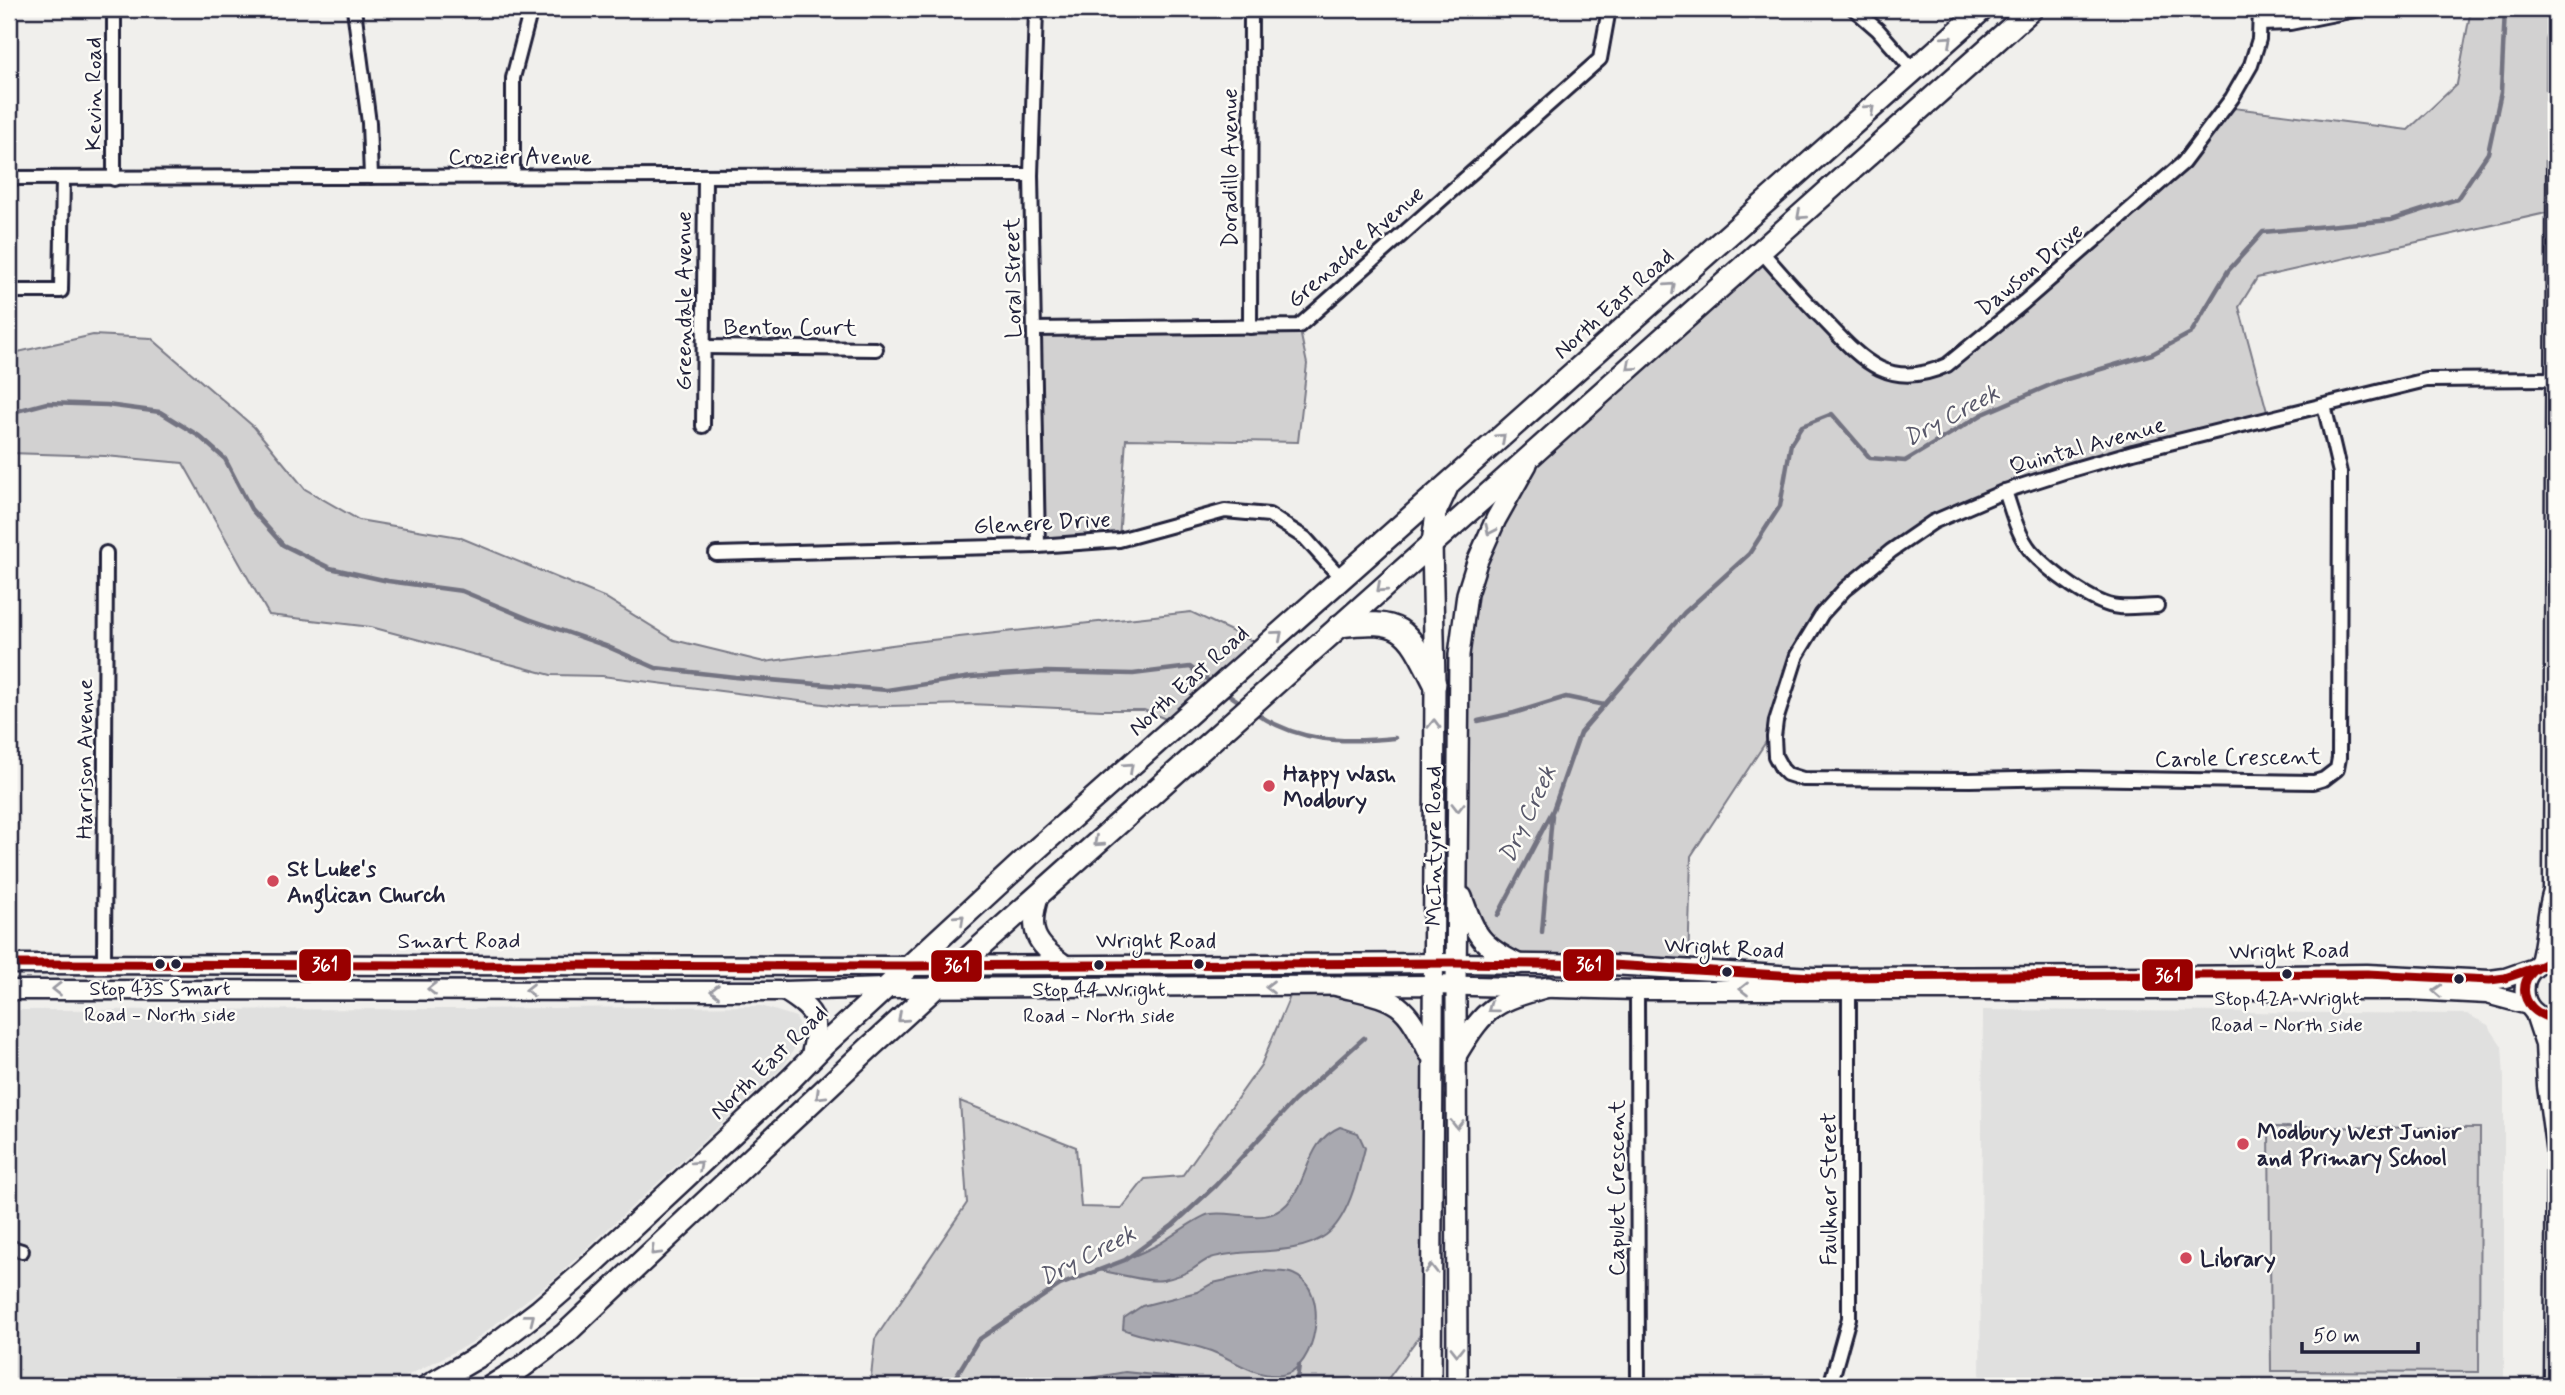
<svg xmlns="http://www.w3.org/2000/svg" width="2565" height="1395" font-family="Mynerve,sans-serif">
  <rect width="100%" height="100%" fill="#f0efec"/>
  <filter id="ink" filterUnits="userSpaceOnUse"><feTurbulence type="fractalNoise" baseFrequency=".0143" numOctaves="2"/><feDisplacementMap in="SourceGraphic" scale="14" xChannelSelector="R" yChannelSelector="G"/><feConvolveMatrix kernelMatrix="1 2 1 2 8 2 1 2 1" color-interpolation-filters="sRGB"/></filter>
  <g filter="url(#ink)">
    <g fill="#e0e0df">
      <path d="M761,1006L796,1017L802,1035L784,1066L554,1279L471,1343L411,1374L377,1386H9V1010L456,1009Z"/>
      <path d="M1983,1010L2467,1014L2488,1025L2502,1046L2504,1078V1386H1980Z"/>
    </g>
    <g fill="#d2d1d1" stroke="#7a7a86" stroke-width="2">
      <path d="M2471,9H2556L2555,211L2257,278L2239,307L2269,419L1993,496L1899,546L1817,621L1775,728L1691,856L1688,969L1505,958L1458,893L1459,676L1491,528L1536,450L1761,251L1880,370L1934,371L2181,165L2226,107L2408,130L2457,84Z"/>
      <path d="M1299,326L1307,364L1298,442L1126,439L1119,540L1038,546L1034,329Z"/>
      <path d="M93,335L151,338L254,427L305,489L359,520L459,537L606,598L674,640L764,662L922,641L1191,612L1265,647L1178,724L1144,710H1102L969,704L847,707L602,676L551,675L371,627L269,615L183,463L105,456L9,453V354Z"/>
      <path d="M1290,996H1376L1412,1018L1432,1060L1431,1320L1387,1380L1381,1386H870L875,1339L967,1203L960,1101L1076,1147L1081,1207L1122,1208L1145,1179L1182,1176L1261,1065Z"/>
      <path d="M2269,1127L2480,1128L2479,1372L2271,1371Z"/>
    </g>
    <g fill="#a9a9b0" stroke="#737381" stroke-width="2">
      <path d="M1340,1127L1358,1133L1365,1148C1358,1176 1349,1217 1326,1235C1295,1258 1245,1247 1211,1258C1205,1260 1199,1265 1193,1269C1185,1274 1172,1278 1163,1280C1148,1283 1115,1273 1099,1270C1120,1262 1140,1254 1159,1244C1170,1238 1200,1215 1210,1214C1236,1210 1265,1227 1287,1204C1310,1180 1305,1142 1340,1127Z"/>
      <path d="M1266,1271C1274,1272 1286,1271 1293,1274C1332,1289 1316,1371 1282,1375C1256,1378 1235,1360 1211,1351C1183,1340 1151,1341 1123,1329L1124,1318L1142,1306L1197,1292L1213,1283Z"/>
      <path d="M1125,1372L1164,1376L1197,1386H1068L1091,1378Z"/>
    </g>
    <g fill="none" stroke-linecap="round" stroke-linejoin="round">
      <g stroke="#737381" stroke-width="4.5">
        <path d="M9,413L47,403L107,405L160,412L199,436L225,459L251,509L283,545L330,568L388,581L462,591L529,619L606,646L656,668L735,677L887,690L971,677L1046,672L1133,674L1190,667L1212,683"/>
        <path d="M1225,692L1244,705"/>
        <path d="M1254,712C1299,743 1343,743 1395,738"/>
        <path d="M1478,721L1514,713L1566,697L1604,705"/>
        <path d="M1498,915L1553,810L1580,733L1684,613L1749,554L1780,506L1791,443L1802,426L1832,414L1870,458L1905,461L1983,414L2057,382L2152,354L2191,333L2228,271L2263,232L2391,220L2457,199L2488,153L2501,92L2505,9"/>
        <path d="M1542,932L1552,815"/>
        <path d="M950,1386L978,1340L1060,1285L1125,1260L1173,1225L1215,1186L1294,1101L1364,1038"/>
        <path d="M1296,1386L1299,1365"/>
      </g>
      <defs>
        <g id="minor">
          <path d="M354,9L369,123L371,177"/>
          <path d="M1036,9L1031,175L1038,546"/>
          <path d="M1854,9L1878,30L1914,71"/>
          <path d="M2260,24L2290,23L2360,9"/>
          <path d="M513,177V78L531,9"/>
          <path d="M9,178L1031,175"/>
          <path d="M114,179V9"/>
          <path d="M1761,251C1781,274 1801,297 1823,319C1861,359 1888,392 1947,365L2024,302L2183,163L2232,98L2251,65L2259,39L2260,9"/>
          <path d="M9,291H61L63,178"/>
          <path d="M1250,327L1251,9"/>
          <path d="M1034,329L1299,326L1600,59L1609,9"/>
          <path d="M704,347L876,349"/>
          <path d="M2324,405L2340,473L2339,758L2337,769L2324,779L2314,782L2070,778L1970,780L1803,779L1787,774L1782,769L1775,756L1774,737L1776,721L1797,655L1822,614L1845,589L1891,551L1933,522L2005,491L2064,472L2133,452L2426,380L2555,379"/>
          <path d="M703,426L705,176"/>
          <path d="M2005,491C2012,511 2017,534 2031,551C2048,570 2093,605 2119,607C2131,608 2145,606 2157,606"/>
          <path d="M716,554L1038,546L1119,540L1225,511L1269,515L1305,538L1342,579"/>
          <path d="M104,965L106,553"/>
          <path d="M1637,990L1638,1386"/>
          <path d="M9,1247L22,1251"/>
          <path d="M1830,1386L1849,1318V989"/>
        </g>
        <g id="tertiary">
          <path d="M2538,965C2546,941 2544,915 2552,891L2556,40"/>
          <path d="M2533,1011L2544,1044L2546,1086L2555,1153L2553,1386"/>
        </g>
        <g id="secondary">
          <path d="M1039,895C1028,930 1034,943 1064,964"/>
          <path d="M2556,961C2514,960 2514,1020 2556,1019"/>
          <path d="M9,964L910,966L1456,963L1611,965L1813,977L2165,976L2367,974L2490,980L2505,978L2534,968"/>
          <path d="M9,990L784,991L885,988L1432,985L1637,990H2410L2487,994L2528,1005"/>
          <path d="M784,991C820,1013 819,1020 810,1059"/>
        </g>
        <g id="primary">
          <path d="M1462,897C1475,935 1481,946 1518,964"/>
          <path d="M1338,986C1395,1000 1403,997 1429,1053"/>
          <path d="M1457,1054C1486,1006 1494,1002 1548,987"/>
          <path d="M1431,1386L1435,684L1432,543L1436,513L1450,483"/>
          <path d="M1457,1386L1456,985L1459,655L1467,594L1477,562L1496,519L1527,464"/>
        </g>
        <g id="trunk">
          <path d="M1339,626C1405,618 1407,629 1435,684"/>
          <path d="M428,1386L481,1355L540,1310L585,1271L791,1079L825,1044L1030,855L1983,9"/>
          <path d="M492,1386L522,1367L565,1334L869,1048L960,965L2032,9"/>
        </g>
      </defs>
      <use href="#minor" stroke="#22223b" stroke-width="18"/>
      <use href="#tertiary" stroke="#22223b" stroke-width="21"/>
      <use href="#secondary" stroke="#22223b" stroke-width="23"/>
      <use href="#primary" stroke="#22223b" stroke-width="24"/>
      <use href="#trunk" stroke="#22223b" stroke-width="26"/>
      <use href="#minor" stroke="#fdfcf7" stroke-width="12"/>
      <use href="#tertiary" stroke="#fdfcf7" stroke-width="16"/>
      <use href="#secondary" stroke="#fdfcf7" stroke-width="18"/>
      <use href="#primary" stroke="#fdfcf7" stroke-width="19"/>
      <use href="#trunk" stroke="#fdfcf7" stroke-width="21"/>
      <defs>
        <g id="bus-1">
          <path d="M2556,961C2514,968 2514,1012 2556,1019"/>
          <path d="M9,964L910,966L1456,963L1611,965L1813,977L2367,974L2490,980L2505,978L2534,968"/>
        </g>
      </defs>
      <use href="#bus-1" stroke="#fdfcf7" stroke-width="14"/>
      <use href="#bus-1" stroke="#900" stroke-width="9"/>
    </g>
    <defs><path id="oneway-chevron" d="M-2-3.5L2.5 0L-2 3.5" fill="none" stroke-width="1.6" stroke-linecap="round" stroke-linejoin="round" transform="scale(1.75)"/></defs>
    <g stroke="#9a9aa2">
      <use href="#oneway-chevron" transform="translate(1948 40) rotate(-42)"/>
      <use href="#oneway-chevron" transform="translate(1870 109) rotate(-42)"/>
      <use href="#oneway-chevron" transform="translate(1801 215) rotate(138)"/>
      <use href="#oneway-chevron" transform="translate(1671 287) rotate(-42)"/>
      <use href="#oneway-chevron" transform="translate(1631 366) rotate(139)"/>
      <use href="#oneway-chevron" transform="translate(1501 438) rotate(-42)"/>
      <use href="#oneway-chevron" transform="translate(1490 530) rotate(115)"/>
      <use href="#oneway-chevron" transform="translate(1381 588) rotate(138)"/>
      <use href="#oneway-chevron" transform="translate(1278 635) rotate(-41)"/>
      <use href="#oneway-chevron" transform="translate(1434 724) rotate(-89)"/>
      <use href="#oneway-chevron" transform="translate(1129 767) rotate(-42)"/>
      <use href="#oneway-chevron" transform="translate(1458 807) rotate(90)"/>
      <use href="#oneway-chevron" transform="translate(1098 842) rotate(138)"/>
      <use href="#oneway-chevron" transform="translate(960 919) rotate(-43)"/>
      <use href="#oneway-chevron" transform="translate(1270 987) rotate(180)"/>
      <use href="#oneway-chevron" transform="translate(57 989) rotate(180)"/>
      <use href="#oneway-chevron" transform="translate(432 989) rotate(-180)"/>
      <use href="#oneway-chevron" transform="translate(1744 989) rotate(180)"/>
      <use href="#oneway-chevron" transform="translate(530 990) rotate(-180)"/>
      <use href="#oneway-chevron" transform="translate(715 991) rotate(-180)"/>
      <use href="#oneway-chevron" transform="translate(2437 991) rotate(-177)"/>
      <use href="#oneway-chevron" transform="translate(1492 1008) rotate(144)"/>
      <use href="#oneway-chevron" transform="translate(902 1018) rotate(138)"/>
      <use href="#oneway-chevron" transform="translate(820 1095) rotate(136)"/>
      <use href="#oneway-chevron" transform="translate(1457 1124) rotate(90)"/>
      <use href="#oneway-chevron" transform="translate(698 1165) rotate(-43)"/>
      <use href="#oneway-chevron" transform="translate(655 1251) rotate(136)"/>
      <use href="#oneway-chevron" transform="translate(1431 1269) rotate(-90)"/>
      <use href="#oneway-chevron" transform="translate(530 1318) rotate(-38)"/>
      <use href="#oneway-chevron" transform="translate(1457 1351) rotate(90)"/>
    </g>
  </g>
  <g fill="#d1495b" stroke="#fdfcf7" stroke-width="2.5">
    <circle cx="1269" cy="786" r="7"/>
    <circle cx="273" cy="881" r="7"/>
    <circle cx="2243" cy="1144" r="7"/>
    <circle cx="2186" cy="1258" r="7"/>
  </g>
  <g fill="#22223b" stroke="#fdfcf7" stroke-width="2.5">
    <circle cx="160" cy="964" r="6"/>
    <circle cx="176" cy="964" r="6"/>
    <circle cx="1199" cy="964" r="6"/>
    <circle cx="1099" cy="965" r="6"/>
    <circle cx="1727" cy="972" r="6"/>
    <circle cx="2287" cy="974" r="6"/>
    <circle cx="2459" cy="979" r="6"/>
  </g>
  <g text-anchor="middle" stroke-width="5" stroke-linejoin="round" paint-order="stroke">
    <g font-size="21" fill="#22223b" stroke="#fdfcf7">
      <text x="160" y="995">Stop 43S Smart<tspan x="160" dy="26">Road - North side</tspan></text>
      <text x="1099" y="996">Stop 44 Wright<tspan x="1099" dy="26">Road - North side</tspan></text>
      <text x="2287" y="1005">Stop 42A Wright<tspan x="2287" dy="26">Road - North side</tspan></text>
    </g>
    <g font-size="23" fill="#22223b" stroke="#fdfcf7">
      <text transform="translate(93 94) rotate(-90)" y="8">Kevin Road</text>
      <text x="520" y="164">Crozier Avenue</text>
      <text transform="translate(1229 168) rotate(-90)" y="8">Doradillo Avenue</text>
      <text transform="translate(1355 246) rotate(-41)" y="8">Grenache Avenue</text>
      <text transform="translate(2029 269) rotate(-40)" y="8">Dawson Drive</text>
      <text transform="translate(1012 278) rotate(-91)" y="8">Loral Street</text>
      <text transform="translate(683 301) rotate(-90)" y="8">Greendale Avenue</text>
      <text transform="translate(1613 303) rotate(-42)" y="8">North East Road</text>
      <text x="790" y="335">Benton Court</text>
      <text transform="translate(2087 445) rotate(-16)" y="8">Quintal Avenue</text>
      <text transform="translate(1042 522) rotate(-3)" y="8">Glenere Drive</text>
      <text transform="translate(1188 680) rotate(-42)" y="8">North East Road</text>
      <text transform="translate(2238 757) rotate(-1)" y="8">Carole Crescent</text>
      <text transform="translate(84 759) rotate(-90)" y="8">Harrison Avenue</text>
      <text transform="translate(1433 846) rotate(-90)" y="8">McIntyre Road</text>
      <text x="459" y="948">Smart Road</text>
      <text x="1156" y="948">Wright Road</text>
      <text transform="translate(1724 947) rotate(3)" y="8">Wright Road</text>
      <text transform="translate(2289 950) rotate(-1)" y="8">Wright Road</text>
      <text transform="translate(768 1062) rotate(-44)" y="8">North East Road</text>
      <text transform="translate(1616 1188) rotate(-90)" y="8">Capulet Crescent</text>
      <text transform="translate(1828 1189) rotate(-90)" y="8">Faulkner Street</text>
    </g>
    <g font-size="23" font-weight="bold" fill="#22223b" stroke="#fdfcf7" text-anchor="start">
      <text x="1283" y="781">Happy Wash<tspan x="1283" dy="26">Modbury</tspan></text>
      <text x="287" y="876">St Luke's<tspan x="287" dy="26">Anglican Church</tspan></text>
      <text x="2257" y="1139">Modbury West Junior<tspan x="2257" dy="26">and Primary School</tspan></text>
      <text x="2200" y="1266">Library</text>
    </g>
    <g font-size="24" font-style="italic" fill="#58586a" stroke="#fdfcf7">
      <text transform="translate(1951 415) rotate(-28)" y="8">Dry Creek</text>
      <text transform="translate(1527 814) rotate(-65)" y="8">Dry Creek</text>
      <text transform="translate(1087 1255) rotate(-27)" y="8">Dry Creek</text>
    </g>
  </g>
  <g stroke="#fdfcf7" stroke-width="2.5">
    <rect x="298" y="948" width="54" height="34" rx="7" fill="#900"/>
    <rect x="1562" y="948" width="53" height="34" rx="7" fill="#900"/>
    <rect x="930" y="949" width="53" height="34" rx="7" fill="#900"/>
    <rect x="2141" y="958" width="53" height="34" rx="7" fill="#900"/>
  </g>
  <g font-size="19" text-anchor="middle" font-weight="bold" fill="#fff">
    <text x="325" y="971">361</text>
    <text x="1589" y="971">361</text>
    <text x="957" y="972">361</text>
    <text x="2168" y="982">361</text>
  </g>
  <rect width="2565" height="1395" fill="none" stroke="#fdfcf7" stroke-width="35"/>
  <rect x="18" y="18" width="2530" height="1360" fill="none" stroke="#22223b" stroke-width="2.5" filter="url(#ink)"/>
  <path d="M2302 1342v10h116v-10" fill="none" stroke="#22223b" stroke-width="3.5"/>
  <text x="2313" y="1342" font-size="21" fill="#22223b" stroke="#fdfcf7" stroke-width="5" paint-order="stroke">50 m</text>
</svg>
